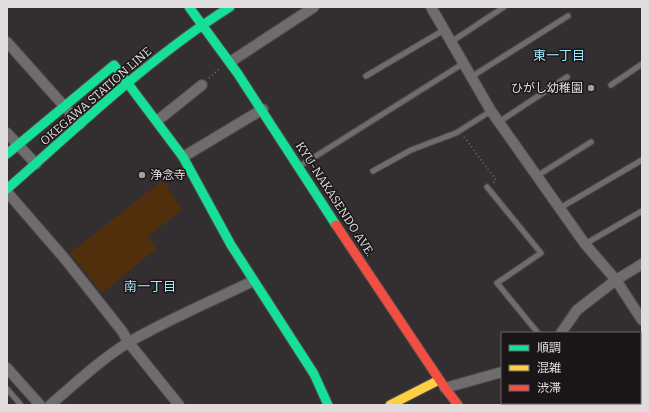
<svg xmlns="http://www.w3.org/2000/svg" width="649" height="412" font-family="Bitter,'Noto Sans JP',serif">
  <rect width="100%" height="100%" fill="#332f30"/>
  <path fill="#512f0d" d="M163,180L182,210L148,236L156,249L102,293L70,253Z"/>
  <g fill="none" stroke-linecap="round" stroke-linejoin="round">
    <defs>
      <g id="lane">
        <path d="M451,42L504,7"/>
        <path d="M366,76L444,30"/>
        <path d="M471,77L568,16"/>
        <path d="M611,85L642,64"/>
        <path d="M499,122L567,77"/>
        <path d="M300,166L464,63"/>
        <path d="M373,171L411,150L456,133L491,111"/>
        <path d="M537,176L591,142"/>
        <path d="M487,187L541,253L497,283L538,333"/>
        <path d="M560,208L642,160"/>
        <path d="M585,244L642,211"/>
        <path d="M7,389L21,405"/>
      </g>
      <g id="street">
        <path d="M431,7L491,111L585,244L616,280L642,320"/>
        <path d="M7,42L80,124"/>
        <path d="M230,62L314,7"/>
        <path d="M157,121L202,85"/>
        <path d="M7,133L36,164"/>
        <path d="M183,157L263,109"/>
        <path d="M7,192L65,259L122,331L129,343L179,405"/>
        <path d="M561,333L577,310L616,280L642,264"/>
        <path d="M7,368L40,405"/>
        <path d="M445,388L502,372"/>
        <path d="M541,403L542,405"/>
        <path d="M50,405C76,383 100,360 129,342C169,319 212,301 253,281"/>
      </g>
      <g id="fast">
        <path d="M189,7L238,74L336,225"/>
        <path d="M7,154L114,65L183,157L231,245L314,374L328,405"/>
        <path d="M7,189C79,126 149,58 230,7"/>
      </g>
      <path id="slow" d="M390,405L439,380"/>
      <path id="jam" d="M336,225L445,388L458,405"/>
    </defs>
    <use href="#lane" stroke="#4e4b4c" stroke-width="7"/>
    <use href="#street" stroke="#4e4b4c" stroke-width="12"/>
    <use href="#fast" stroke="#4e4b4c" stroke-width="11"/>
    <use href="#slow" stroke="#4e4b4c" stroke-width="11"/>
    <use href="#jam" stroke="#4e4b4c" stroke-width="11"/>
    <g stroke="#6a6767" stroke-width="2" stroke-dasharray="1 3" stroke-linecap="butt">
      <path d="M209,78L219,69"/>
      <path d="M464,137L496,180L493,183"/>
    </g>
    <use href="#lane" stroke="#6f6c6d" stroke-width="5"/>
    <use href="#street" stroke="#6f6c6d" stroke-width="10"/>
    <use href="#fast" stroke="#16e098" stroke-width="9"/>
    <use href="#slow" stroke="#ffcf43" stroke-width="9"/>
    <use href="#jam" stroke="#f24e42" stroke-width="9"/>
  </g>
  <g fill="#a39fa0" stroke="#1a1617" stroke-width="1.5">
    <circle cx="591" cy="88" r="4"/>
    <circle cx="142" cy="175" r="4"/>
  </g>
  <g text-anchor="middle" stroke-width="3" stroke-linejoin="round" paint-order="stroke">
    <g font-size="12" fill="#e0dbdc" stroke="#1a1617" text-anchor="end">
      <text x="583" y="92">ひがし幼稚園</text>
      <text x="150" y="179" text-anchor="start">浄念寺</text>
    </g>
    <g font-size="12" fill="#e0dbdc" stroke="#1a1617">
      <text transform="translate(96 96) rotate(-41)" y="4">OKEGAWA STATION LINE</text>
      <text transform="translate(335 199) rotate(57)" y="4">KYU-NAKASENDO AVE.</text>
    </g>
    <g font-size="13" fill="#9ce9fc" stroke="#1a1617">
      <text x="559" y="60">東一丁目</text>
      <text x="150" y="291">南一丁目</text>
    </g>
  </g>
  <rect width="649" height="412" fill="none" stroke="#e0dbdc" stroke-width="16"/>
  <rect x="501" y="332" width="140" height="72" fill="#1a1617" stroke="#696566"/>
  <rect x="509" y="345" width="20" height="6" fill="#16e098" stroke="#696566"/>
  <text x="537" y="352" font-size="12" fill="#e0dbdc">順調</text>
  <rect x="509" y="365" width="20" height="6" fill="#ffcf43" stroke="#696566"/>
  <text x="537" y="372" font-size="12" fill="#e0dbdc">混雑</text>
  <rect x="509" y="385" width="20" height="6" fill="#f24e42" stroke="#696566"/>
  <text x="537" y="392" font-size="12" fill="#e0dbdc">渋滞</text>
</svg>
